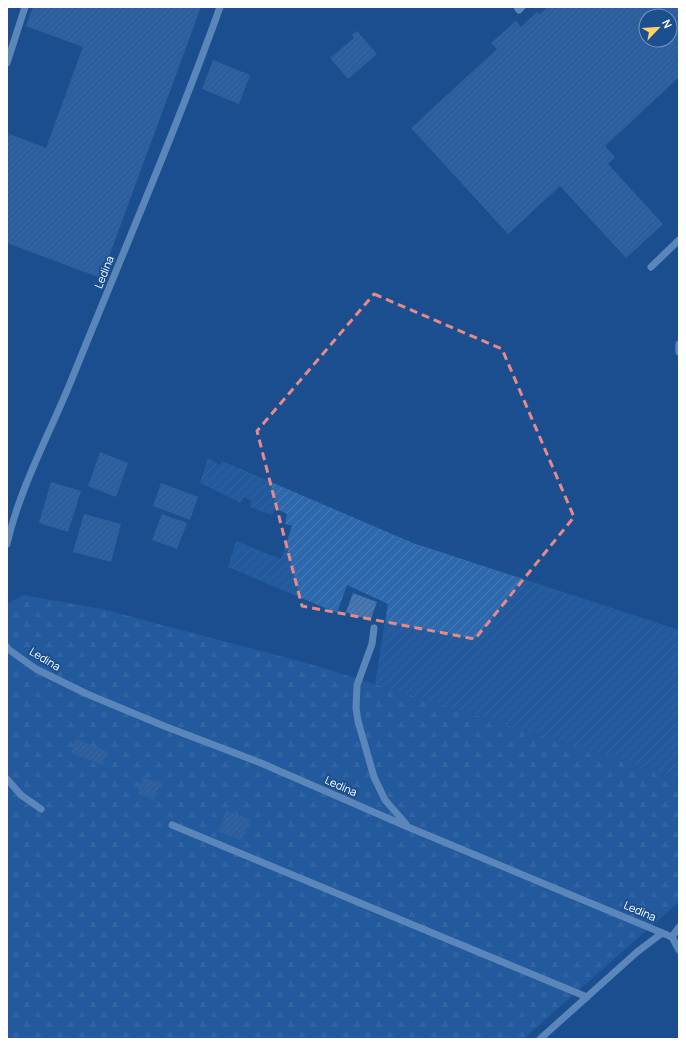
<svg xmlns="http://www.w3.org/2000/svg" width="686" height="1046" font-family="Manrope,sans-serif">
  <defs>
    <pattern id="forest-firs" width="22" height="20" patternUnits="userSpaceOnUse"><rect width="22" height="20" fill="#2e69ad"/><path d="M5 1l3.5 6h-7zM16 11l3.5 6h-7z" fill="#4d80b9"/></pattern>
    <pattern id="garden-furrows" width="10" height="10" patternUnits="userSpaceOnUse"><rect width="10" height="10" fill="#2e69ad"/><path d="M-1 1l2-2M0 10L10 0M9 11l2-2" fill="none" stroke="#4d80b9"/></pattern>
    <pattern id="building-hatch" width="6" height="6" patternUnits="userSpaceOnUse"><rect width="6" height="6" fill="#4478b7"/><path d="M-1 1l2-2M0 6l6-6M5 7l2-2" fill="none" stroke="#486282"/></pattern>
  </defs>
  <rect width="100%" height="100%" fill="#1b4f8f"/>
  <path fill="url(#forest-firs)" d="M24,595L102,609L310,664L679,778V902L523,1039H7V604Z"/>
  <path fill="url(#garden-furrows)" d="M208,458L220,465L222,461L413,543L679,630V778L375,684L388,604L347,585L337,613L228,567L236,541L281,559L292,526L285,524L287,514L275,508L272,515L250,507L251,500L243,497L241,503L200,483Z"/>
  <g fill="url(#building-hatch)" fill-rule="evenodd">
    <path d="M33,7H201L101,278L7,243V133L46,148L83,47L26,26Z"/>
    <path d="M548,7H679V77L605,146L615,157L608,164L663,224L626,258L560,186L508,234L411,128L497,49L491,43L516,21L521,27L537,12L540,14ZM646,16H670V40H646Z"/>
    <path d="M357,31L377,54L348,79L330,58L354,38L352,35Z"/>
    <path d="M213,60L250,75L239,104L202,89Z"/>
    <path d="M100,452L128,463L116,497L88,486Z"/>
    <path d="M51,482L81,491L68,532L39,523Z"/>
    <path d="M161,483L198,497L190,520L153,506Z"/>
    <path d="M84,514L121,524L111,562L73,552Z"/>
    <path d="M162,514L187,523L177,549L152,540Z"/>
    <path d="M353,593L377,602L370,621L346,612Z"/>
    <path d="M76,739L108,752L103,765L71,753Z"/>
    <path d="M143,777L160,784L154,800L137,793Z"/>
    <path d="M226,811L250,819L242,840L218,832Z"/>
  </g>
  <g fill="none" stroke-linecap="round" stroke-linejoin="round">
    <g stroke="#a9c9ee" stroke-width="7">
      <path d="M517,7L519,10L522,7"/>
      <path d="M7,63L25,7"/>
      <path d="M651,267L679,240"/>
      <path d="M679,344V352"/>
      <path d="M7,544C20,487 49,435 71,381C121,257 175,133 220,7"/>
      <path d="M374,628L372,644L357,685L356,708L358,721L374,777L385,800L406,824"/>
      <path d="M7,647L8,649L36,669L87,694L164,726L261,763L408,827L672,937"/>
      <path d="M7,779L21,795L41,809"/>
      <path d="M172,825L587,997"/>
      <path d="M672,937L679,950"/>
      <path d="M672,937L679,927"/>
      <path d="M540,1039L637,952L662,933"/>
    </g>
  </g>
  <path d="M0 0H686V1046H0ZM374,294L502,349L574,517L475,639L302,606L257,431Z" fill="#1b4f8f" fill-opacity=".55" fill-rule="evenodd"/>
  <path fill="none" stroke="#e88989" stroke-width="3" stroke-dasharray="8 5" stroke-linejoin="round" d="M374,294L502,349L574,517L475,639L302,606L257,431Z"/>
  <g text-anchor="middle" stroke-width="4" stroke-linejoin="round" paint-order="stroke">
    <g font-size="11" fill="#fff" stroke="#1b4f8f">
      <text transform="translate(104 272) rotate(-68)" y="4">Ledina</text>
      <text transform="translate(45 659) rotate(31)" y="4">Ledina</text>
      <text transform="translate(341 786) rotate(24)" y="4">Ledina</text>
      <text transform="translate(640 911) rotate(23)" y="4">Ledina</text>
    </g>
  </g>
  <rect width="686" height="1046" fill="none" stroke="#ffffff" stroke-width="16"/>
  <g transform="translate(658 28) rotate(65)"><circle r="19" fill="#1b4f8f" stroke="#7695bc"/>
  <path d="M0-3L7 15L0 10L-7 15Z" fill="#ffd166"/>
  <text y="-6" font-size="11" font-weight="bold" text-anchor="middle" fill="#ffffff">N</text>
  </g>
</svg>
